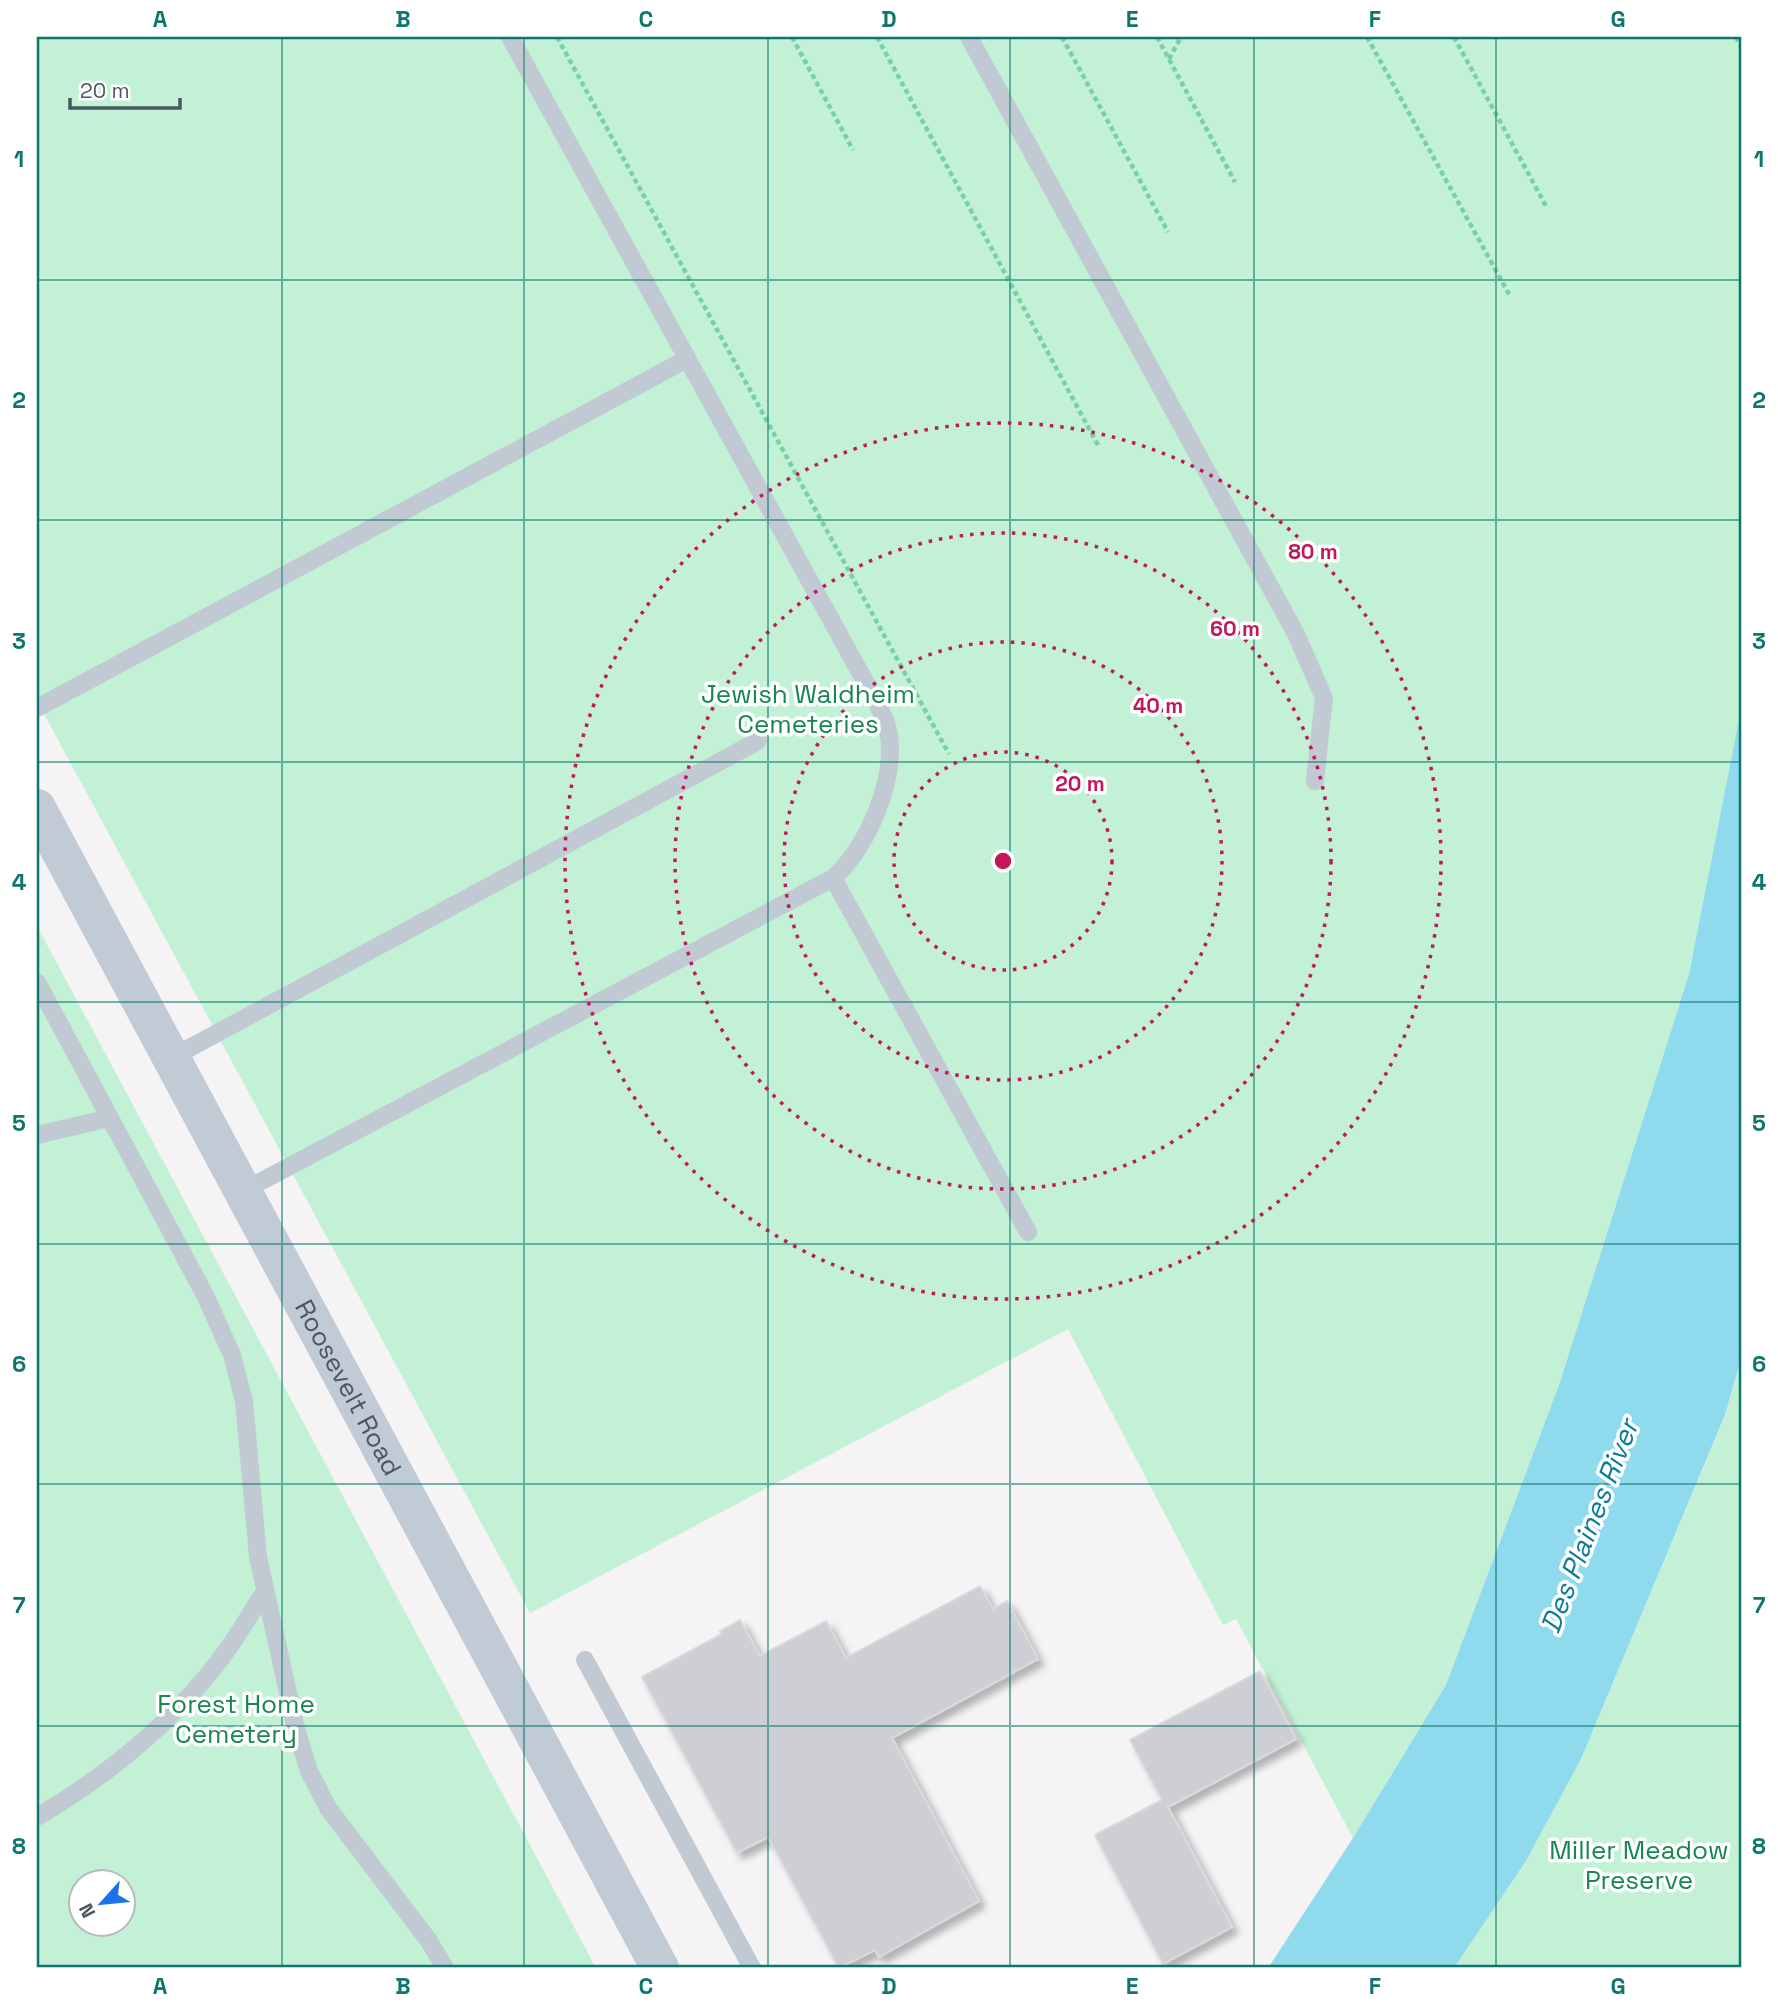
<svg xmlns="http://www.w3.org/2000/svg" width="1778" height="2005" font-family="'Space Grotesk',sans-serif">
  <defs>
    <filter id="shadow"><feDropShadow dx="6" dy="6" stdDeviation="3.5" flood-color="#0004"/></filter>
  </defs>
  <rect width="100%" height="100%" fill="#f5f3f3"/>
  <g fill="#c3f1d5" fill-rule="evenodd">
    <path d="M37,37H1741V709L1689,974L1560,1382L1446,1685L1353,1838L1236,1619L1223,1625L1068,1329L530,1613L37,701Z"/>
    <path d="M37,926L596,1968H37ZM80,1882H122V1924H80Z"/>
    <path d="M1741,1359V1968H1454L1526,1861L1581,1759L1725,1416Z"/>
  </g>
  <path fill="#90daee" d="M1741,709V1359L1725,1415L1581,1759L1526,1861L1454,1968H1268L1353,1838L1446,1685L1560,1382L1689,974Z"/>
  <g fill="#cdcfd5" stroke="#d7d9de" stroke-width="2" filter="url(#shadow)">
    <path d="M980,1586L993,1609L1007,1601L1038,1659L892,1738L979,1901L879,1957L875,1950L839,1968L768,1837L737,1853L642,1677L722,1634L720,1631L740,1620L760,1656L826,1621L846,1658Z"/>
    <path d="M1260,1671L1296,1739L1168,1807L1232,1927L1163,1964L1095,1835L1162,1800L1130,1740Z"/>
  </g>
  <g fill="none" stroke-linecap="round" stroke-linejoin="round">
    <g stroke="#7ad0a6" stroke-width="4.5" stroke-dasharray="5 3.5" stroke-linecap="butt">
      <path d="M557,37L949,754"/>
      <path d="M792,37L853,150"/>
      <path d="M877,37L1099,447"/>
      <path d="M1062,37L1168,232"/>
      <path d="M1157,37L1235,182"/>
      <path d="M1367,37L1510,296"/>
      <path d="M1454,37L1546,206"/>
      <path d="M1736,37L1741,47"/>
      <path d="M1169,59L1181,37"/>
    </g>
    <g stroke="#c1cad2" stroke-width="18">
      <path d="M969,37L1296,634L1324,698L1315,781"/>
      <path d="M37,708L687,359"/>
      <path d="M833,878L1028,1232"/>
      <path d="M37,982L205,1295L232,1355L244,1401L258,1557L296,1729L309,1771L328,1808L429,1941L445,1968"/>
      <path d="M171,1058L758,741"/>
      <path d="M37,1135L110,1118"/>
      <path d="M243,1191L833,878C868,848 898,776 888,730C887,722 881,713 878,705L510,37"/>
      <path d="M585,1660L752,1968"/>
      <path d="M37,1817C100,1780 160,1732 207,1676C229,1650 247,1620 265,1591"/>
    </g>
    <path stroke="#c1cbd6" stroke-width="38" id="s1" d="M37,808L660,1968"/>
  </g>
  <path fill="none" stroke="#0f766e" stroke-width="2" stroke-opacity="0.55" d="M282,37V1968M524,37V1968M768,37V1968M1010,37V1968M1254,37V1968M1496,37V1968M37,280H1741M37,520H1741M37,762H1741M37,1002H1741M37,1244H1741M37,1484H1741M37,1726H1741"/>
  <g fill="none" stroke="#c2185b" stroke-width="3.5" stroke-dasharray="3.5 7">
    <circle cx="1003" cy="861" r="109"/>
    <circle cx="1003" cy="861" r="219"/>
    <circle cx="1003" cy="861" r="328"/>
    <circle cx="1003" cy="861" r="438"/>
  </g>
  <g text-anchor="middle" stroke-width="7" stroke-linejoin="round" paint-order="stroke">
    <g font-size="26" fill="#17864f" stroke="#fff">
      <text x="808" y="703">Jewish Waldheim<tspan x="808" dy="30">Cemeteries</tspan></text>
      <text x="236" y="1713">Forest Home<tspan x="236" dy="30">Cemetery</tspan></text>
      <text x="1639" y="1859">Miller Meadow<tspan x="1639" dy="30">Preserve</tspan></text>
    </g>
    <g font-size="26" fill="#4a5661" stroke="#fff">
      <text dy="9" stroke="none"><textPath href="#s1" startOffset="658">Roosevelt Road</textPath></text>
    </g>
    <g font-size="28" font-style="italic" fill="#0c7c9b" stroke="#fff">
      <text transform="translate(1589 1526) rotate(-69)" y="10">Des Plaines River</text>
    </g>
  </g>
  <circle cx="1003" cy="861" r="10" fill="#c2185b" stroke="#fff" stroke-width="3.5"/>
  <g font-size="21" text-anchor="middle" font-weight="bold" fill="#c2185b" stroke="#fff" stroke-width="7" stroke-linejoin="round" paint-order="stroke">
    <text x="1313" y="559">80 m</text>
    <text x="1235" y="636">60 m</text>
    <text x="1158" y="713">40 m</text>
    <text x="1080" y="791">20 m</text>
  </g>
  <rect width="1778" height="2005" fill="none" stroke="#ffffff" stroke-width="77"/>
  <g transform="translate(102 1903) rotate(243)"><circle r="33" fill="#ffffff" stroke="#b7bbc0" stroke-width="2"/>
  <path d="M0-5L12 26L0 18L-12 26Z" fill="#1a73e8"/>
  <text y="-10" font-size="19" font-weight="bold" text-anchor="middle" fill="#4a5661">N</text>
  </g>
  <path d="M70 98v10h110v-10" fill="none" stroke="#4a5661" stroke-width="3.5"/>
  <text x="80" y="98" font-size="21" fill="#4a5661" stroke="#ffffff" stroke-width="5" paint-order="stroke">20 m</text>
  <rect x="38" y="38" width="1702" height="1928" fill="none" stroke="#0f766e" stroke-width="2.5"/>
  <g font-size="23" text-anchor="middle" font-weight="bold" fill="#0f766e">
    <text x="160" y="27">A</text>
    <text x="403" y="27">B</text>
    <text x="646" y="27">C</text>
    <text x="889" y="27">D</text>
    <text x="1132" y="27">E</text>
    <text x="1375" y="27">F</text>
    <text x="1618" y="27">G</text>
    <text x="19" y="167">1</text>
    <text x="1759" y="167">1</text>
    <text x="19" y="408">2</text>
    <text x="1759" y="408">2</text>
    <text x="19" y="649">3</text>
    <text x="1759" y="649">3</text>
    <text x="19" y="890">4</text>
    <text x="1759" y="890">4</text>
    <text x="19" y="1131">5</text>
    <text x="1759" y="1131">5</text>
    <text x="19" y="1372">6</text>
    <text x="1759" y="1372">6</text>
    <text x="19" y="1613">7</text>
    <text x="1759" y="1613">7</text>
    <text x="19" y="1854">8</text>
    <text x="1759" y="1854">8</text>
    <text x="160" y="1994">A</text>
    <text x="403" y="1994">B</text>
    <text x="646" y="1994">C</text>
    <text x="889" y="1994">D</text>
    <text x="1132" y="1994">E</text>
    <text x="1375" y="1994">F</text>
    <text x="1618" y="1994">G</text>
  </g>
</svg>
